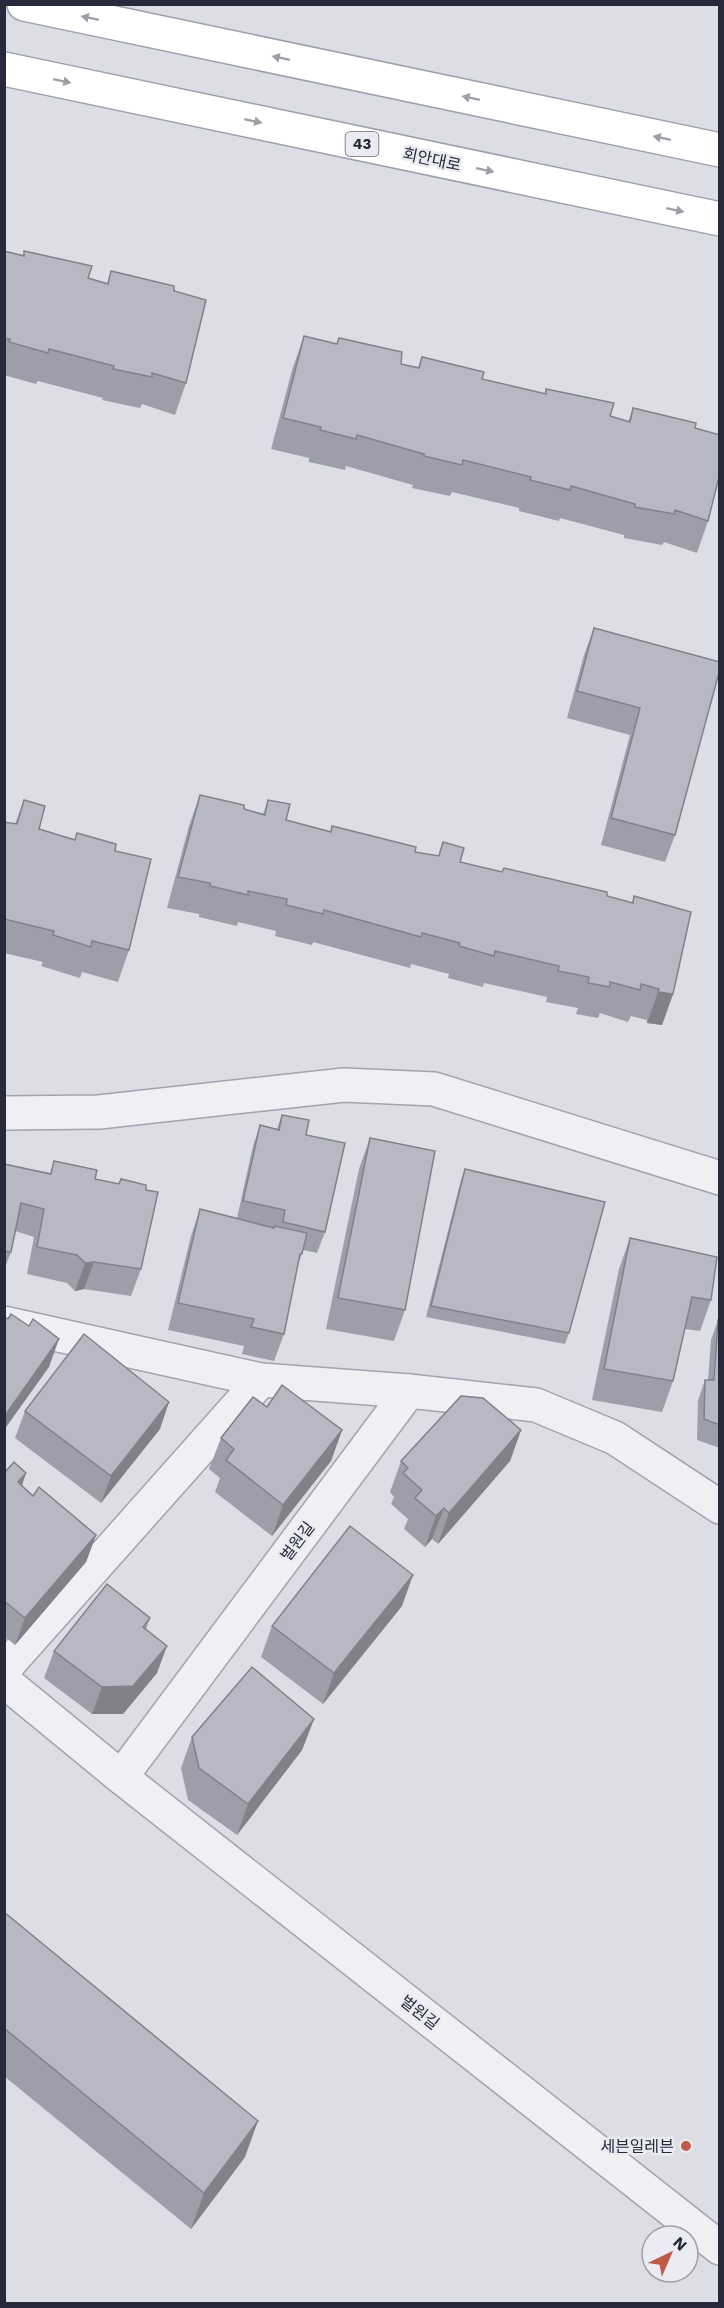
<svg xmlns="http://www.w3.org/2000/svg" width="724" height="2308" font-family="'Work Sans','Noto Sans KR',sans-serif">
  <rect width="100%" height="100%" fill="#dcdde5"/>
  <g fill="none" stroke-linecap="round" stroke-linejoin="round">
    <defs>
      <g id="street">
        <path d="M4,1113L99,1112L344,1085L434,1089L720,1178"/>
        <path d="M4,1323L261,1380L409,1391L536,1405L615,1438L720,1507"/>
        <path d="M4,1669L261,1380"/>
        <path d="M4,1681L121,1777L720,2248"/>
        <path d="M121,1777L409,1391"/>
      </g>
      <g id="primary">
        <path d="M24,4L720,150"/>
        <path d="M4,69L720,219"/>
      </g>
    </defs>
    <use href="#street" stroke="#a2a3ae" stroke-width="36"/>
    <use href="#primary" stroke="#9d9faf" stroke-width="36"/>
    <use href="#street" stroke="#efeff4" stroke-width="33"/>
    <use href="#primary" stroke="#fff" stroke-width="33"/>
  </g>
  <g fill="#9d9ea9">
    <path d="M4,251L23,255L24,251L88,278L107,284L111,271L174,291L186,383L175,415L142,404L140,408L102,400L103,398L38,381L36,384L4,375Z"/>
    <path d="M304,336L337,344L339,338L401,364L418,368L422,357L482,379L544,394L546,389L610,416L628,422L633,408L695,428L708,521L697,553L664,542L662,545L624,538V535L560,518L559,521L519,511V508L452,492L450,496L412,488L413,485L346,466L345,470L309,462V458L271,449L293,367Z"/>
    <path d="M594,628L720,662L675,835L665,862L601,845L630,735L567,718L584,655Z"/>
    <path d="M200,795L263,814L268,800L286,820L330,831L332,826L415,852L438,856L443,842L460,862L607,896L632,903L634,896L673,994L662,1025L647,1023V1020L631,1016L628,1022L600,1013L598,1018L576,1014L578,1008L546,1002L547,997L484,983L483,987L448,978L449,974L411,964L410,968L313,942L312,945L275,936L276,931L238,922L237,926L199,917V914L167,908L189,826Z"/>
    <path d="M24,800L39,829L115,851L129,950L118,982L82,972L80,978L41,966L43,962L4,953V822L15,824Z"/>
    <path d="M282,1115L306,1135L325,1232L317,1253L303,1250L297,1268L284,1334L274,1361L242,1354L244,1346L168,1330L191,1236L200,1209L237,1218L253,1146L260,1125L277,1129Z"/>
    <path d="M370,1138L405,1310L394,1341L326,1329L359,1169Z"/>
    <path d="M54,1161L95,1179L141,1269L131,1296L84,1289L75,1291L67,1283L27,1274L34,1237L15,1231L11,1252L4,1270V1164L50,1173Z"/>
    <path d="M465,1169L569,1333L565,1344L426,1317L461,1180Z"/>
    <path d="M630,1238L711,1300L700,1331L685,1329L673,1381L662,1412L592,1400L619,1269Z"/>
    <path d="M718,1320H720V1448L697,1440L698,1400L705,1380H708L711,1340Z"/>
    <path d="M25,1411L160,1429L101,1503L15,1438Z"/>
    <path d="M342,1430L331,1461L272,1536L215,1492L220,1478L209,1469L221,1438Z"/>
    <path d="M521,1430L510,1461L438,1544L432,1539L425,1547L404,1529L408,1519L391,1504L394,1497L390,1492L401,1461Z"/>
    <path d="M4,1473H26L22,1486L33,1496L96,1535L86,1562L15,1645L4,1636Z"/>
    <path d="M402,1606L323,1704L261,1657L272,1626Z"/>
    <path d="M150,1618L146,1629L157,1673L123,1714H92L44,1678L54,1651Z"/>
    <path d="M314,1719L302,1750L237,1835L188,1800L181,1768L192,1737Z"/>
    <path d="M4,1912L245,2157L191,2229L4,2076Z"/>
  </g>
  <g fill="#808189">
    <path d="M658,992L673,994L662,1025L647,1023Z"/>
    <path d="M94,1262L84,1289L75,1291L85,1263Z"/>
    <path d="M59,1339L49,1367L4,1430V1417Z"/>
    <path d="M169,1402L160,1429L101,1503L111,1476Z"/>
    <path d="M342,1430L331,1461L272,1536L283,1505Z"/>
    <path d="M521,1430L510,1461L438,1544L449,1513Z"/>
    <path d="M26,1473L16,1500L18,1482Z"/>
    <path d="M444,1508L432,1539L425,1547L436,1516Z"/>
    <path d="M96,1535L86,1562L15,1645L25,1618Z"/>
    <path d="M413,1575L402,1606L323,1704L334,1673Z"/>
    <path d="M167,1646L157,1673L123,1714H92L102,1687Z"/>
    <path d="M314,1719L302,1750L237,1835L248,1804Z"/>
    <path d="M258,2121L245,2157L191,2229L204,2193Z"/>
  </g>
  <g fill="#b7b8c4" stroke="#808189" stroke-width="1.5">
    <path d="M4,251L24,256V251L92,266L88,278L108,284L111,271L174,286V291L206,300L186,383L152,373V377L113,369L114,366L49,349L48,353L9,342L10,339L4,338Z"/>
    <path d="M304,336L337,344L339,338L402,352L401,364L419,368L422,357L484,372L482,379L546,394V389L614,403L610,416L630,422L633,408L696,423L695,428L720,435V473L708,521L675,510L674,514L635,507V504L571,486L570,490L530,480L531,477L463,460L462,465L424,456V454L357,435L356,439L320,430L321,427L283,418Z"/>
    <path d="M594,628L720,662V669L675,835L611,818L640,708L577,691Z"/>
    <path d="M200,795L244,805V809L265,815L268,800L290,804L286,820L331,832L332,826L416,847L415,852L439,856L443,842L464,848L460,862L502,872L504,868L607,892V896L633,903L634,896L691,912L673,994L658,992L659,989L641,984L640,990L610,982V987L588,983L589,977L558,971L559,966L495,951L494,956L459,946L460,943L422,933L421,937L324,910L323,914L286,905L287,899L248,891V895L210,886V883L178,877Z"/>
    <path d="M24,800L45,806L39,829L75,840L77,833L116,844L115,851L151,859L129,950L92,941L91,947L53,935L54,931L4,919V822L17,824Z"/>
    <path d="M282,1115L309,1120L306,1135L345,1143L325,1232L283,1222L285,1210L243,1201L260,1125L279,1130Z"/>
    <path d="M370,1138L435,1151L405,1310L338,1298Z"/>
    <path d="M54,1161L97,1170L95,1179L119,1184L121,1179L146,1185V1190L158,1192L141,1269L94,1262L85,1263L77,1255L37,1247L44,1209L21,1203L11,1252L4,1251V1164L51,1174Z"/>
    <path d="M465,1169L605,1202L569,1333L431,1306Z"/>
    <path d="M200,1209L274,1228L275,1226L307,1233L302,1254H300L284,1334L251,1327L254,1319L178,1303Z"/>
    <path d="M630,1238L717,1257L711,1300L692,1297L673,1381L604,1369Z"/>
    <path d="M11,1314L29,1326L33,1319L59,1339L4,1417V1316L8,1319Z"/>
    <path d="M718,1320H720V1425L704,1419L705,1380H714Z"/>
    <path d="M84,1334L169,1402L111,1476L25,1411Z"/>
    <path d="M282,1385L342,1430L283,1505L226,1460L234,1449L221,1438L253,1397L267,1407Z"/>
    <path d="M461,1396L483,1398L521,1430L449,1513L444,1508L436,1516L415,1498L422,1490L403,1473L408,1468L401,1461Z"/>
    <path d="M14,1462L26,1473L18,1482L33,1496L39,1487L96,1535L25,1618L4,1601V1473Z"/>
    <path d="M350,1526L413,1575L334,1673L272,1626Z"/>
    <path d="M107,1584L150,1618L143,1627L167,1646L133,1686L102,1687L54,1651Z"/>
    <path d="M252,1667L314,1719L248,1804L199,1768L192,1737Z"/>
    <path d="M4,1912L258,2121L204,2193L4,2028Z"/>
  </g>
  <defs><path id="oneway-solid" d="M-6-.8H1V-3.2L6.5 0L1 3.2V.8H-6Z" transform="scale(1.5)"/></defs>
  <g fill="#9e9fa6">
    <use href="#oneway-solid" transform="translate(90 18) rotate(-168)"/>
    <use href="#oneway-solid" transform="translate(281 58) rotate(-168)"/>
    <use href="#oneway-solid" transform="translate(62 81) rotate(12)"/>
    <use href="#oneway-solid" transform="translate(471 98) rotate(-168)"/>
    <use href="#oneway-solid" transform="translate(253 121) rotate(12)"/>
    <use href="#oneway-solid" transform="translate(662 138) rotate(-168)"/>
    <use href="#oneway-solid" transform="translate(485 170) rotate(12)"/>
    <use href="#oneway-solid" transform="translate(675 210) rotate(12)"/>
  </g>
  <circle fill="#c05b4b" stroke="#ebecf3" stroke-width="2" cx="686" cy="2146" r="6"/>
  <g text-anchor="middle" stroke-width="5" stroke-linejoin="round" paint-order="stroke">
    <rect fill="#ebecf3" stroke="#626472" stroke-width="1.5" x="345.5" y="132" width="33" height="24" rx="4.5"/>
    <g font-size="15" font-weight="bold" fill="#28293a">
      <text x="362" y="149">43</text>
    </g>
    <g font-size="16" fill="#28293a" stroke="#ebecf3">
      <text transform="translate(432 159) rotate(12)" y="6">회안대로</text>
      <text transform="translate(297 1541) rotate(-53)" y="6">벌원길</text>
      <text transform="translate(420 2012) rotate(38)" y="6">벌원길</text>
    </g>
    <g font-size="16" fill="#28293a" stroke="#ebecf3" text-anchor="end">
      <text x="674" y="2152">세븐일레븐</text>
    </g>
  </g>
  <rect width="724" height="2308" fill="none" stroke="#28293a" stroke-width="12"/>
  <g transform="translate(670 2254) rotate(44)"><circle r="28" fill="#ebecf3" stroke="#9d9ea9" stroke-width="1.5"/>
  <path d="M0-4.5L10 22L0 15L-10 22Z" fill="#c05b4b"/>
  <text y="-9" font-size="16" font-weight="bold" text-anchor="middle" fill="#28293a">N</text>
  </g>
</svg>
